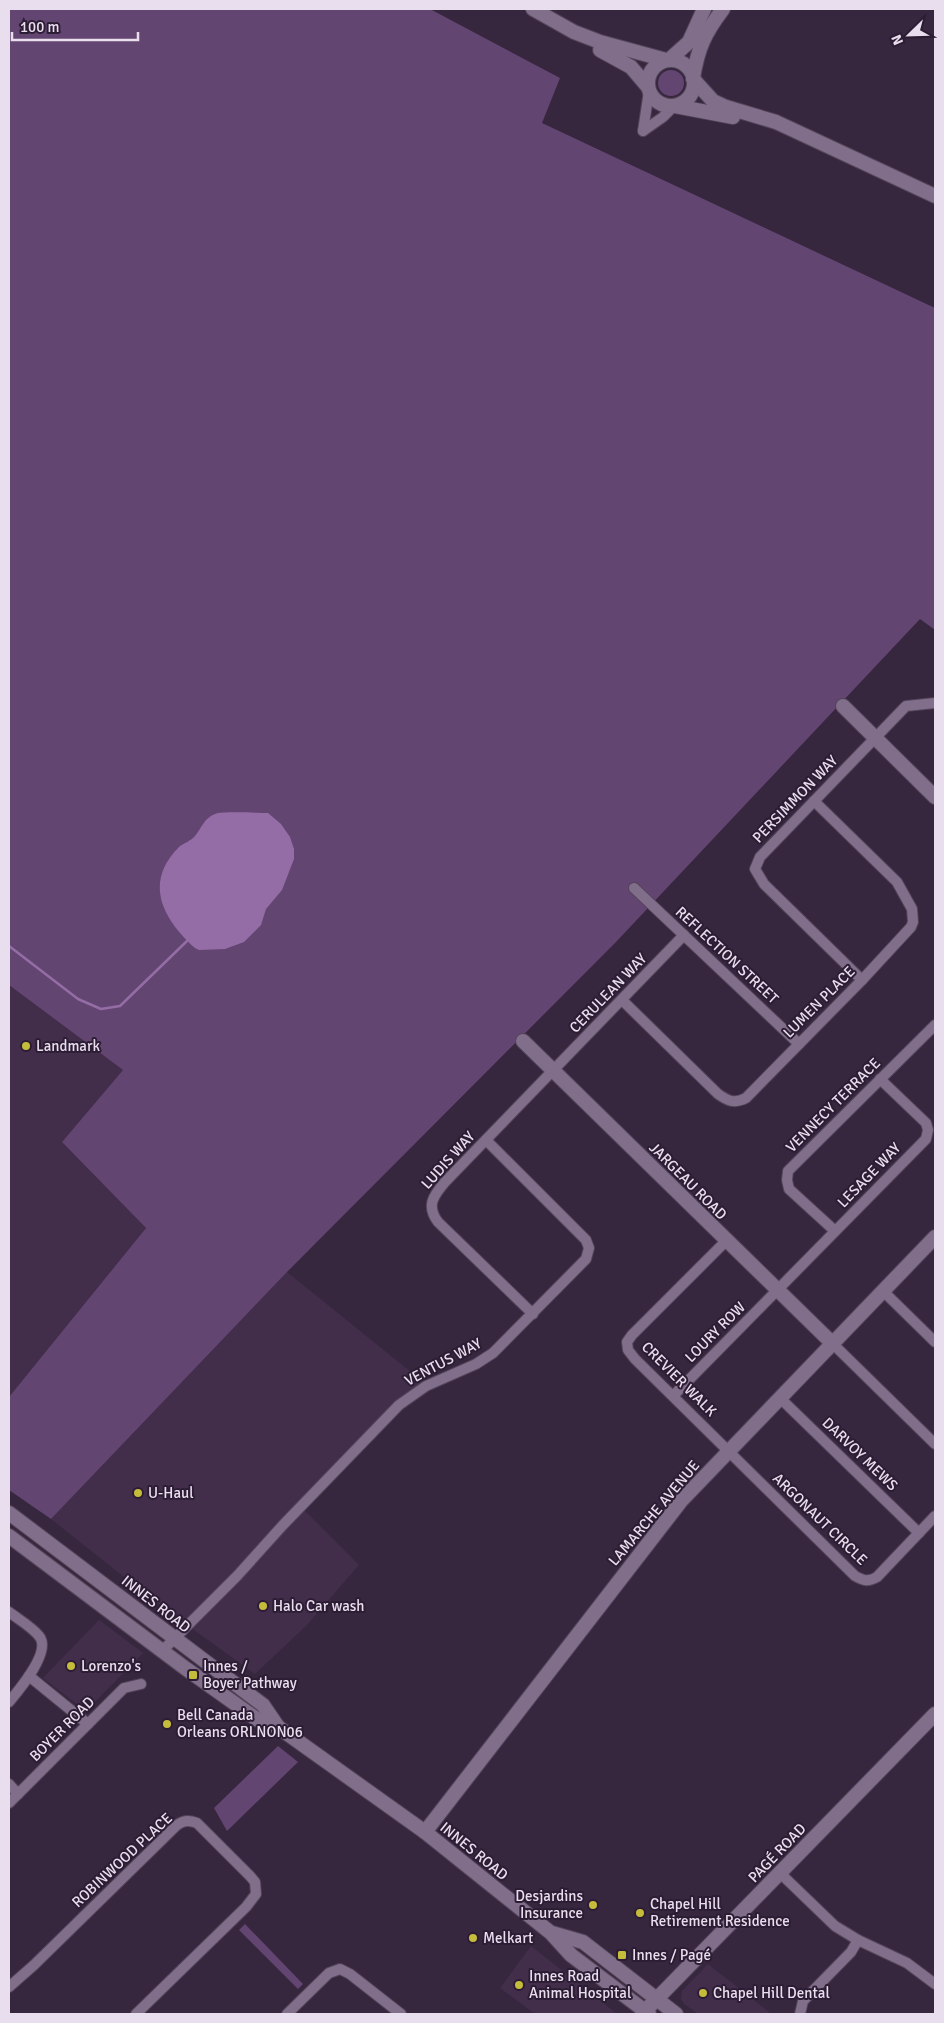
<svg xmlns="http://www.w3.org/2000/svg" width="944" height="2023" font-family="Signika,sans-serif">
  <rect width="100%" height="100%" fill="#36263e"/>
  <g fill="#422e4b">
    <path d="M9,985L123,1070L62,1142L146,1228L9,1397Z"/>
    <path d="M287,1272L432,1389L413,1400L401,1411L304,1510L359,1565L306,1626L255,1674L158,1604L51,1519Z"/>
    <path d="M99,1620L143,1653L86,1711L43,1678Z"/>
    <path d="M531,1946L616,2013V2014H535L500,1988Z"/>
    <path d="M708,1964L769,2012L768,2014H698L684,2004L681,1999L682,1991Z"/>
  </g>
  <g fill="#634571">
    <path d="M9,9H430L560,78L542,123L935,308V630L920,619L616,942L287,1272L51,1519L9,1490V1397L146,1228L62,1142L123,1070L9,985Z"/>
    <circle cx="671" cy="83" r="13"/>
    <path d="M278,1746L298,1762L227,1831L214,1808Z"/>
    <path d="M245,1924L303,1984L298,1989L239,1930Z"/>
  </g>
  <path fill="#946da6" d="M268,813L281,824L290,837L294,849V859L282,890L266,909L261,925L244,942L225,949L199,950L195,948C163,919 143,883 179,847C184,843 191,841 195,836C201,829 204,818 215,814C223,811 258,813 268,813Z"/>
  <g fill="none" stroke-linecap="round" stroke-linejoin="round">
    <path stroke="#946da6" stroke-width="2.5" d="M9,946L78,999L101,1009L120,1006L187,941"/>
    <defs>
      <g id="street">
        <path d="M643,131L649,91"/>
        <path d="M643,131L663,117L674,106"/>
        <path d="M634,888L799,1044"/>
        <path d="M862,980L764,884L755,869L760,857L906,706L935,703"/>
        <path d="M622,1000L718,1094C728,1101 734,1104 746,1098L862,980L911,927L913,922L912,909L897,882L814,801"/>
        <path d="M835,1231L789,1189L787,1180L788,1171L935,1025"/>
        <path d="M726,1241L632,1335L627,1342L628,1350L635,1359L855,1576C864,1581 868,1582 877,1577L935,1516"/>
        <path d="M884,1292L935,1342"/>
        <path d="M533,1314L438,1222C426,1206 433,1196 445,1182L684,935"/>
        <path d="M832,1343L935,1444"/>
        <path d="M674,1395L926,1139L928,1130L926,1123L880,1079"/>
        <path d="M780,1398L919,1533"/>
        <path d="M9,1612C18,1619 32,1627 39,1636C52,1651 19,1690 9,1702"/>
        <path d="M162,1651L237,1576L283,1525L399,1405L426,1386L476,1364L493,1353L586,1259L589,1248L586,1240L486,1140"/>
        <path d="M29,1676L88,1724"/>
        <path d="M9,1784L18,1794"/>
        <path d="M9,1803L124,1688L141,1684"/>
        <path d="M780,1873L835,1926L858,1940"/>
        <path d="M9,1987L34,1965L177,1825C184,1820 189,1820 197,1823L250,1876L255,1882L256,1894L246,1907L136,2014"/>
        <path d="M287,2014L329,1973L340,1969L350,1974L401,2014"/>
        <path d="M800,2014L803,2001L851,1952L858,1940L907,1963L935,1984"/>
      </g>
      <g id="secondary">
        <path d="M533,9L574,32L600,42L666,60"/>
        <path d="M600,50L631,67L648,87"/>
        <path d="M669,60L689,42L704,9"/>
        <circle cx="671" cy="83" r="23"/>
        <path d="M693,78C698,47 705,33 723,9"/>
        <path d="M693,79L713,101L726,107L776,122L935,196"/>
        <path d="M675,106L733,117"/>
        <path d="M843,706L935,797"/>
        <path d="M523,1041L832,1343"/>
        <path d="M9,1513L263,1705L278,1727"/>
        <path d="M9,1536L185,1668L258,1720L278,1727L425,1832L551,1933L571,1955L649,2014"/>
        <path d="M425,1832L681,1501L935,1237"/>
        <path d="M552,1933L583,1942L676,2014"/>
        <path d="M642,2014L935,1714"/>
      </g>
    </defs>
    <use href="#street" stroke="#534459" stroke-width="12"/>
    <use href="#secondary" stroke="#534459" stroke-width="16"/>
    <use href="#street" stroke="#816e8a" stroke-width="10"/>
    <use href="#secondary" stroke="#816e8a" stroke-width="14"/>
  </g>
  <g fill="#c6bc3c" stroke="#2c1c34" stroke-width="2">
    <circle cx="26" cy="1046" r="5"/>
    <circle cx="138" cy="1493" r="5"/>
    <circle cx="263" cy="1606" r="5"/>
    <circle cx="71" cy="1666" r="5"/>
    <rect x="188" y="1670" width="10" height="10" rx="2.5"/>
    <circle cx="167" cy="1724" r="5"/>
    <circle cx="593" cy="1905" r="5"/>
    <circle cx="640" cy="1913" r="5"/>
    <circle cx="473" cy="1938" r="5"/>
    <rect x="617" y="1950" width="10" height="10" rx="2.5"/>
    <circle cx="519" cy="1985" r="5"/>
    <circle cx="703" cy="1993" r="5"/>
  </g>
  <g text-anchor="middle" stroke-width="4" stroke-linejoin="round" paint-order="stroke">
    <g font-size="15" fill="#e9deee" stroke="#2c1c34">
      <text transform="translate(795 799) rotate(-46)" y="5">PERSIMMON WAY</text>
      <text transform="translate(727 955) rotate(43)" y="5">REFLECTION STREET</text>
      <text transform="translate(608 993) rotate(-46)" y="5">CERULEAN WAY</text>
      <text transform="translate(819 1002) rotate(-45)" y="5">LUMEN PLACE</text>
      <text transform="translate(833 1105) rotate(-45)" y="5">VENNECY TERRACE</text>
      <text transform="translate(448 1160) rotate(-48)" y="5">LUDIS WAY</text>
      <text transform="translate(869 1175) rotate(-46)" y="5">LESAGE WAY</text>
      <text transform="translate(688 1181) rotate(45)" y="5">JARGEAU ROAD</text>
      <text transform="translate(715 1332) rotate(-45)" y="5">LOURY ROW</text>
      <text transform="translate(443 1362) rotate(-28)" y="5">VENTUS WAY</text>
      <text transform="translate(679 1379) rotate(45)" y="5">CREVIER WALK</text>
      <text transform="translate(860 1454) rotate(44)" y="5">DARVOY MEWS</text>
      <text transform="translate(654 1513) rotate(-50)" y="5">LAMARCHE AVENUE</text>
      <text transform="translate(820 1519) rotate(44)" y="5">ARGONAUT CIRCLE</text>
      <text transform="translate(156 1604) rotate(38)" y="5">INNES ROAD</text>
      <text transform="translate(62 1729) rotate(-45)" y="5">BOYER ROAD</text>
      <text transform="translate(474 1851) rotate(39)" y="5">INNES ROAD</text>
      <text transform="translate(777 1853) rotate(-46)" y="5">PAGÉ ROAD</text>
      <text transform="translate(122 1860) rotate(-43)" y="5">ROBINWOOD PLACE</text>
    </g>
    <g font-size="15" fill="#e9deee" stroke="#2c1c34" text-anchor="start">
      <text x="36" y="1051">Landmark</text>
      <text x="148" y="1498">U-Haul</text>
      <text x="273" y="1611">Halo Car wash</text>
      <text x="81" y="1671">Lorenzo's</text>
      <text x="203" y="1671">Innes /<tspan x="203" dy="17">Boyer Pathway</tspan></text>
      <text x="177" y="1720">Bell Canada<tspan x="177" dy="17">Orleans ORLNON06</tspan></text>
      <text x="583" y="1901" text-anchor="end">Desjardins<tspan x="583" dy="17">Insurance</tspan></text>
      <text x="650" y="1909">Chapel Hill<tspan x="650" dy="17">Retirement Residence</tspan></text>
      <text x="483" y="1943">Melkart</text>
      <text x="632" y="1960">Innes / Pagé</text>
      <text x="529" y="1981">Innes Road<tspan x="529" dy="17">Animal Hospital</tspan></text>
      <text x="713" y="1998">Chapel Hill Dental</text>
    </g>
  </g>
  <rect width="944" height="2023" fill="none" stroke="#e9deee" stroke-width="20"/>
  <g transform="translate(909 35) rotate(247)" stroke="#2c1c34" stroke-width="4" paint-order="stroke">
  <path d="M0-4L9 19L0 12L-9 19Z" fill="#e9deee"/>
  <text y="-8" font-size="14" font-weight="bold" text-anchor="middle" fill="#e9deee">N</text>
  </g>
  <path d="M12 32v8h126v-8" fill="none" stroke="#e9deee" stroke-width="2.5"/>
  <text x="20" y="32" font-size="15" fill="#e9deee" stroke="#2c1c34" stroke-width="4" paint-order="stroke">100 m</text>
</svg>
